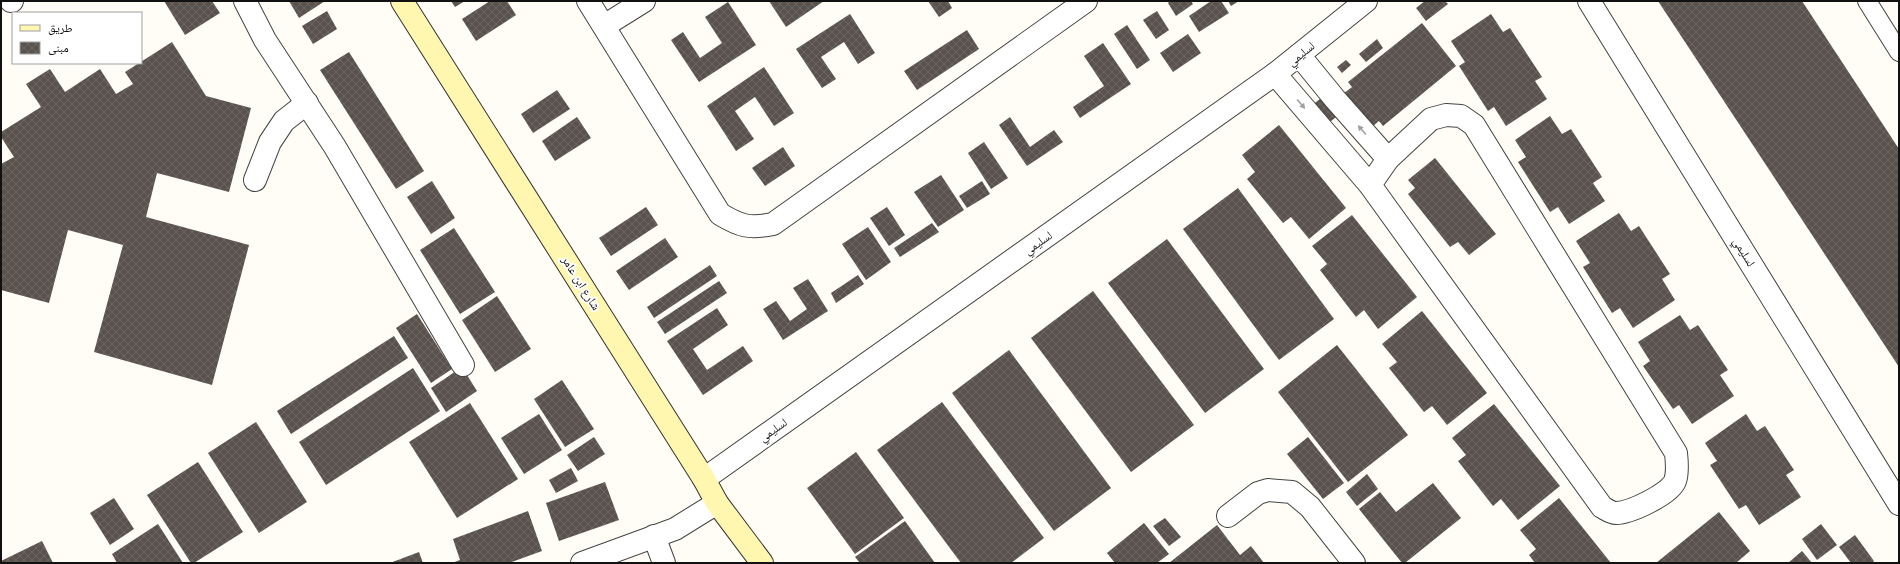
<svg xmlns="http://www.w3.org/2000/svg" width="1900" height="564" font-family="'PT Serif','Noto Naskh Arabic',serif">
  <defs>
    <pattern id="building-cross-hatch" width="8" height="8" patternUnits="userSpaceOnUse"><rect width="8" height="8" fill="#5a524d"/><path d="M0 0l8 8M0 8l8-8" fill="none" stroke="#6d6662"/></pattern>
  </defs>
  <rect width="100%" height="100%" fill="#fffdf5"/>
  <g fill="url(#building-cross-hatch)">
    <path d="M164,1H212L220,13L185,35Z"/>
    <path d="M289,1H325L299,18Z"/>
    <path d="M451,1H465L455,7Z"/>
    <path d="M490,1H507L516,15L476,41L462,19Z"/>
    <path d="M769,1H824L786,27Z"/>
    <path d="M928,1H948L952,8L939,17Z"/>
    <path d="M1170,1H1191L1193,4L1176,16L1168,3Z"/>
    <path d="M1211,1H1221L1229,13L1199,32L1189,16Z"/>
    <path d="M1228,1H1239L1231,6Z"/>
    <path d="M1425,1H1445L1448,4L1426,21L1416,8Z"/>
    <path d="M1658,1H1802L1899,149V367Z"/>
    <path d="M728,2L756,45L699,82L671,40L683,32L700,58L722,43L705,17Z"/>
    <path d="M327,11L337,29L313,44L302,26Z"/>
    <path d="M1157,11L1169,30L1156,39L1143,20Z"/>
    <path d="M850,14L875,53L858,64L844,42L821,57L836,79L822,88L796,49Z"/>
    <path d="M1491,14L1503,32L1510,28L1542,77L1535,81L1547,99L1506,126L1494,107L1488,111L1459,66L1465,62L1451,41Z"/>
    <path d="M1422,23L1456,66L1383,126L1379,121L1367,131L1339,97L1352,87L1348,82Z"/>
    <path d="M1127,25L1150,60L1137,69L1114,34Z"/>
    <path d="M967,30L979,49L917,90L904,71Z"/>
    <path d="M1188,34L1201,53L1173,72L1160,53Z"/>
    <path d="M1377,39L1383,48L1366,62L1359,54Z"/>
    <path d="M172,42L206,96L251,108L229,192L157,173L146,217L249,245L212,385L94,352L123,245L68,230L49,303L1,290V164L14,157L1,137V132L41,107L26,84L50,69L65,92L100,69L116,94L133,84L125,72Z"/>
    <path d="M1103,43L1131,84L1080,118L1073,107L1104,86L1084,56Z"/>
    <path d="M349,52L424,171L396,189L320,70Z"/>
    <path d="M1346,60L1351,65L1342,73L1337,67Z"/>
    <path d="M764,67L794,113L774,126L755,97L735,111L754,139L736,151L707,106Z"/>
    <path d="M557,90L570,109L533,133L521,114Z"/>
    <path d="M1326,94L1341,113L1325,126L1310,107Z"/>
    <path d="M1550,116L1562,134L1571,129L1602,177L1593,183L1605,201L1569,224L1558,207L1550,212L1518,162L1526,157L1515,140Z"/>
    <path d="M577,117L591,138L555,161L542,141Z"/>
    <path d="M1010,117L1030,147L1054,130L1063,142L1027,166L999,125Z"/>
    <path d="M1279,125L1346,208L1309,239L1291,217L1283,223L1247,179L1255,172L1242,155Z"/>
    <path d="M984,142L1008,178L991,189L968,153Z"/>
    <path d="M783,147L795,166L765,186L752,168Z"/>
    <path d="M1435,158L1496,234L1469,255L1458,242L1450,247L1408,194L1415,188L1408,180Z"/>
    <path d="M941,175L964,210L938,227L914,192Z"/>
    <path d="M432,181L455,218L431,234L407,197Z"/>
    <path d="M982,181L990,194L967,208L959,196Z"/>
    <path d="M1238,188L1334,319L1279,360L1183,229Z"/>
    <path d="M646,207L658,225L611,256L599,238Z"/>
    <path d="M887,207L905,235L889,246L870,218Z"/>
    <path d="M1619,213L1631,231L1639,226L1670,274L1662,279L1675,300L1633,328L1620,308L1612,313L1583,267L1590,263L1576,241Z"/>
    <path d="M1352,215L1417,297L1378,329L1364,310L1356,317L1320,270L1327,264L1312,246Z"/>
    <path d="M932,223L939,232L900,257L894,248Z"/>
    <path d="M868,227L891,262L866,280L842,244Z"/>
    <path d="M454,228L495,292L460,314L420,250Z"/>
    <path d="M665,238L678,257L629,290L616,271Z"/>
    <path d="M1167,239L1264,369L1205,413L1108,283Z"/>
    <path d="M710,265L717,276L654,318L647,307Z"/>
    <path d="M858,275L864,284L836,303L831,293Z"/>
    <path d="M808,279L828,311L783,340L763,309L776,301L790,321L807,309L793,288Z"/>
    <path d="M719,281L727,293L665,334L657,322Z"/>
    <path d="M1093,291L1194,425L1131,472L1031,338Z"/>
    <path d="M497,296L531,349L495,372L462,320Z"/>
    <path d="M717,308L728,325L693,349L707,370L743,346L753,361L703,395L667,341Z"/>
    <path d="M1422,311L1487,393L1447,425L1432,406L1424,412L1389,368L1397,362L1382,344Z"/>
    <path d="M417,314L452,369L431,383L396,328Z"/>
    <path d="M1680,315L1690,330L1698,325L1728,370L1720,375L1734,396L1692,424L1679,405L1673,409L1643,366L1650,361L1638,342Z"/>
    <path d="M394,336L408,358L291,434L277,411Z"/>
    <path d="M1337,345L1408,435L1348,482L1278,392Z"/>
    <path d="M1009,350L1111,488L1054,531L952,393Z"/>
    <path d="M462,367L477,391L446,412L431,388Z"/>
    <path d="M413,368L440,411L326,485L299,442Z"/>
    <path d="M562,380L594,429L565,447L534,399Z"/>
    <path d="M942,402L1044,538L1011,563H961L877,450Z"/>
    <path d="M470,403L518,479L457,518L409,442Z"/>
    <path d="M1494,404L1560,486L1518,520L1501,499L1493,506L1458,461L1466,455L1452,438Z"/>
    <path d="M539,414L562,450L524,474L501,438Z"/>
    <path d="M1746,414L1757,431L1765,426L1794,470L1786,475L1801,497L1759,525L1746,505L1739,509L1710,465L1717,461L1705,443Z"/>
    <path d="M256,422L307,502L259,533L208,453Z"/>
    <path d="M594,437L605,454L578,471L567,455Z"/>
    <path d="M1308,437L1344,483L1323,499L1287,454Z"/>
    <path d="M856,452L904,518L855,554L807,488Z"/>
    <path d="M198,462L243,532L194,563H191L147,495Z"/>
    <path d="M571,468L578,481L556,493L549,480Z"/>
    <path d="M1367,474L1378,489L1357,506L1346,492Z"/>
    <path d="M605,482L619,520L559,541L546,503Z"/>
    <path d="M1433,483L1461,518L1405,563H1402L1359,509L1380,492L1396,512Z"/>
    <path d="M114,498L134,529L110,545L90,513Z"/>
    <path d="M1559,498L1611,563H1535L1529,555L1536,549L1520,530Z"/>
    <path d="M528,511L542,551L509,563H452L460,560L453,539Z"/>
    <path d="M1719,512L1750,551L1736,563H1656Z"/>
    <path d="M1165,518L1181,537L1169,546L1153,526Z"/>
    <path d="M905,521L935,563H860L855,557Z"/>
    <path d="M1144,523L1169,554L1157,563H1115L1107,553Z"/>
    <path d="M158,524L183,563H117L112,554Z"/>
    <path d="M1821,524L1837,545L1817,560L1802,539Z"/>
    <path d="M1217,525L1240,555L1251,546L1264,563H1169Z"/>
    <path d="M1855,535L1874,561L1872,563H1851L1839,547Z"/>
    <path d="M42,541L53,563H1V561Z"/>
    <path d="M1802,551L1812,563H1788Z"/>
    <path d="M419,552L423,563H390Z"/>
  </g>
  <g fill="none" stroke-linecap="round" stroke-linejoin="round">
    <defs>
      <path id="lane" d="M1867,1L1899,52"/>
      <g id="street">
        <path d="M11,1H12"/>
        <path d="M245,1L265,40L335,147L463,365"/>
        <path d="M588,1L720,214C740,226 749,229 773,224L1086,1"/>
        <path d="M1589,1L1899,504"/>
        <path d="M604,26L644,1"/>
        <path d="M1299,55L1335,99L1388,159"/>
        <path d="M1275,74L1370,185L1602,507C1606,509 1611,513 1616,513C1630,513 1670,494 1675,481C1678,473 1677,462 1676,453L1474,125L1461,116L1446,115L1431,119L1388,159L1370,185"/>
        <path d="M255,180L270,142L284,121L307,103"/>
        <path d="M704,479L1275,74L1366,1"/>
        <path d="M1228,516L1258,493L1268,490L1292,492L1310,507L1354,563"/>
        <path d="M654,536L664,563"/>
        <path d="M582,563L675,529L717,503"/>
      </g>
      <path id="secondary" d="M402,1L704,479L717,503L762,563"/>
    </defs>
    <use href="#lane" stroke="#444" stroke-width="20"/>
    <use href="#street" stroke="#444" stroke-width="24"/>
    <use href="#secondary" stroke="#333" stroke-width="24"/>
    <use href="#lane" stroke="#fff" stroke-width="18"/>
    <use href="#street" stroke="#fff" stroke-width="22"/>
    <use href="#secondary" stroke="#fff6b0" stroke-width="22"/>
  </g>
  <defs><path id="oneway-solid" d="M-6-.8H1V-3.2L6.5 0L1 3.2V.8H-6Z"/></defs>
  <g fill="#a0a0a0">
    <use href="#oneway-solid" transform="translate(1301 104) rotate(49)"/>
    <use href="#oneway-solid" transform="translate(1362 130) rotate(-131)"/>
  </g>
  <g text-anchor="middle" stroke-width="4" stroke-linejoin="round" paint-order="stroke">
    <g font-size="12" fill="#111" stroke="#fff">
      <text transform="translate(1301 54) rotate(-39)" y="4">لسليمي</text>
      <text transform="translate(1038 243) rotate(-35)" y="4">لسليمي</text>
      <text transform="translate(1744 252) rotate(59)" y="4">لسليمي</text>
      <text transform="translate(581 283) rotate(58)" y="4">شارع ابن عامر</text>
      <text transform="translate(773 430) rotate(-35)" y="4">لسليمي</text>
    </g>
  </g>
  <rect width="1900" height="564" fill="none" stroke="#111111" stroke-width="4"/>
  <rect x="12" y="12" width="130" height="52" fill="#ffffff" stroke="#a0a0a0"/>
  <rect x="20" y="25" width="20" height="6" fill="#fff6b0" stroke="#a0a0a0"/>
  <text x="48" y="32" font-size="12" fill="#111111">طريق</text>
  <rect x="20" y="42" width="20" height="12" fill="url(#building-cross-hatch)" stroke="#a0a0a0"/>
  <text x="48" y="52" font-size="12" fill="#111111">مبنى</text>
</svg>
